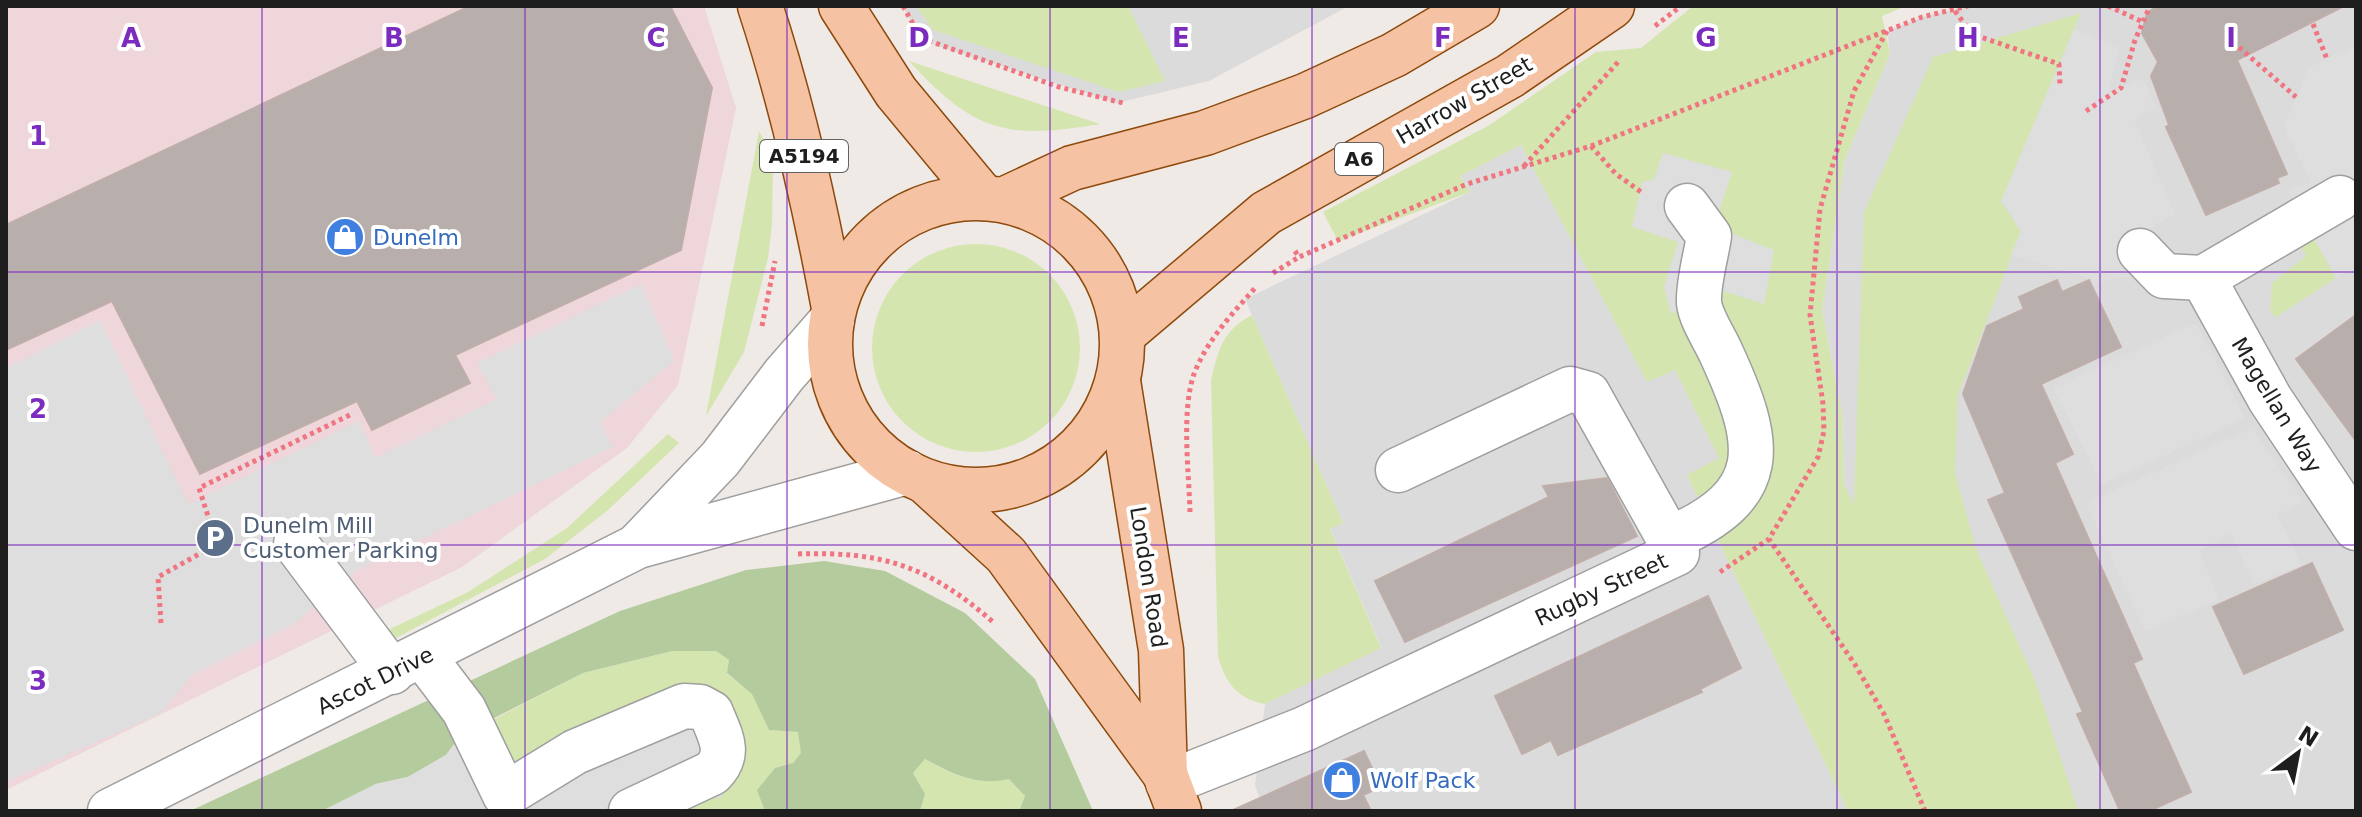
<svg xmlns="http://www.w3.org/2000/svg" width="2362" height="817" font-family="'DejaVu Sans',sans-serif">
  <rect width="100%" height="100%" fill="#efeae5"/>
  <g fill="#dcdbdc">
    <path d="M903,6H1349L1209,81L1117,103L922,41Z"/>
    <path d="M1968,6H2356V811H1983L1844,484L1842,413L1822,310L1845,159L1890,54L1887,31L1922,17Z"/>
    <path d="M1521,145L1647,381L1675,370L1720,459L1687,475L1848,811H1264L1255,785L1265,704L1381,647L1330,528L1343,523L1245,299L1470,192L1460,176Z"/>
  </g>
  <path fill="#eed6da" d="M6,6H704L736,108L678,385L627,448L462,567L6,790Z"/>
  <g fill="#d4e5af">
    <path d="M1128,6L1165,81L1119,92L933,30L917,7Z"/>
    <path d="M1693,6H1906L1882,16L1890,54L1845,159L1822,310L1842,413L1844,484L1854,505L1864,212L1933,57L2081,13L2001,201L2021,232L1958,395L1955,473L1976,549L2036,683L2078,811H1848L1687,475L1719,458L1675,370L1647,382L1521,145L1460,176L1470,192L1338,241L1323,212L1488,126L1596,52L1641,48Z"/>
    <path d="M909,61L1100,124C1006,140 974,132 909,61Z"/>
    <path d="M759,131L773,157L772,224L768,258L744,352L706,416Z"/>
    <path d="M2310,231L2336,278L2276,317L2270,312L2272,283L2306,256L2298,240Z"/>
    <circle cx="976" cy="348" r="104"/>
    <path d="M1252,315L1343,523L1330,529L1381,648L1265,704C1237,699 1225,682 1218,656L1211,380C1219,349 1222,331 1252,315Z"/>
    <path d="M668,434L679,443L608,510L545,559L394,639L373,637L468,592L567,528Z"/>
    <path d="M672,651H716L729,660L727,674L752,693L769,730L798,732L802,752L793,763L775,768L758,790L765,811H632L505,777L483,725L583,673Z"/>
    <path d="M925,759C954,775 975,786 1009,779L1025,796L1019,811H920L925,794L913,773Z"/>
  </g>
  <path fill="#b3cb9d" d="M824,561L885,571L965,613L1035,679L1093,811H1019L1025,796L1009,779C976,786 955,775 925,759L913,773L925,794L920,811H765L757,790L775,768L793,763L801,753L798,732L769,730L752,694L727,673L729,660L716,651H672L583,673L461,735L446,755L408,777L376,784L322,811H190L620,611L746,570Z"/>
  <g fill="#dedede">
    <path d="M2074,29L2120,48L2108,93L2143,78L2156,108L2134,120L2175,214L2135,237L2136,275L2101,282L2011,255L2021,231L2001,201Z"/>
    <path d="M2356,46V268L2336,278L2288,191L2311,182L2284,126L2308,68Z"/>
    <path d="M1663,153L1732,172L1714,227L1774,250L1764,304L1714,288L1671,314L1664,287L1678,242L1632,227L1642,182L1654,179Z"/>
    <path d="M641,284L674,361L600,422L613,447L355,571L294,624L192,675L161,713L6,782V368L100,320L188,504L359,421L375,458L496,399L477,363Z"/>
    <path d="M2196,323L2245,418L2102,484L2053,388Z"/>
    <path d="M2252,428L2303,502L2277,515L2302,565L2254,584L2231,533L2199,551L2219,600L2145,631L2086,503Z"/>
    <path d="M698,726L733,742L721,798L694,797L632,811H322L376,784L408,777L446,755L461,735L506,777L584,731Z"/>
  </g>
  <g fill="#b8aeab" stroke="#bfaea9" stroke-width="2">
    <path d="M470,6H670L712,88L681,250L455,355L470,383L372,430L357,401L200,474L112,301L6,350V225Z"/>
    <path d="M2158,6H2344L2237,60L2287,174L2277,178L2279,183L2206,215L2166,127L2169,125L2151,76L2158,62L2142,33L2147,13Z"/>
    <path d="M2057,280L2062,292L2089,280L2121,347L2041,384L2073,454L2055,463L2142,659L2133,663L2191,792L2149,811H2120L2077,714L2083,712L1988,500L2005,493L1963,394L1987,326L2024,309L2019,297Z"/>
    <path d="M2356,315V441L2296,359Z"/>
    <path d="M1607,478L1637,536L1405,642L1375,581L1549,497L1543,486Z"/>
    <path d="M2312,563L2343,630L2244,674L2213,607Z"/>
    <path d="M1708,596L1741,668L1700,689L1702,692L1558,755L1551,740L1522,754L1495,696Z"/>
    <path d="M1364,751L1381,787L1363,795L1371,811H1231Z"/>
  </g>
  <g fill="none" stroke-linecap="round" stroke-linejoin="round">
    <defs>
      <g id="minor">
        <path d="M2140,251L2164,276L2203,278L2340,198"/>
        <path d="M2203,278L2270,399L2356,528"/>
        <path d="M1669,539C1773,495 1763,444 1721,353C1715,339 1701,319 1699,303C1698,283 1706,256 1709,236L1687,206"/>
        <path d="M296,544L392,672"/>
        <path d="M639,544L720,459L784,375L832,320"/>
        <path d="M423,656L464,710L505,795L575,752L684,706L700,707L711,713C720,736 732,753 712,773L631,811"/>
        <path d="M1168,783L1304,729L1677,553L1588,394L1570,389L1398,470"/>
        <path d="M110,811L638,546L907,472"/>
      </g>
      <g id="major">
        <path d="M760,6C793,106 815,205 834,308"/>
        <path d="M841,6L896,92L984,198"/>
        <circle cx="976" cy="344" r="146"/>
        <path d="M1003,200L1072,168L1205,133L1305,96L1394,55L1477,6"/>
        <path d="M1122,335L1266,213L1510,76L1612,6"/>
        <path d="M1118,381L1161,650L1165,774L1179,811"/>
        <path d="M926,482L1006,555L1165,774"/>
      </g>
    </defs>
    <use href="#minor" stroke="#9f9f9f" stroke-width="47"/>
    <use href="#major" stroke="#8e490b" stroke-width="47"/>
    <g stroke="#f07580" stroke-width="5" stroke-dasharray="4 4" stroke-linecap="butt">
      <path d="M903,6L916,29"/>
      <path d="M2108,6L2143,22"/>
      <path d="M1955,11L1972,34L2059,64L2060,85"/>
      <path d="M2313,24L2327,59"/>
      <path d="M1655,26L1681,6"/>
      <path d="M1887,31L1854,91L1820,209L1810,315L1823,404L1824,431L1818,457L1769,539L1854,663L1884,714L1925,811"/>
      <path d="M921,38L1059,87L1123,103"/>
      <path d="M2233,42L2296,97"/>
      <path d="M2086,111L2121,88L2135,40L2150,6"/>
      <path d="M1591,146L1616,174L1644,194"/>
      <path d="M1524,166L1619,61"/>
      <path d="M1295,251L1299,257L1467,184L1591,146L1922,17L1968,6"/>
      <path d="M1273,273L1299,257"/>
      <path d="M762,326L775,261"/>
      <path d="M1190,512C1189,473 1181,411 1194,374C1207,340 1232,314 1256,287"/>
      <path d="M798,554C882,551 929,566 993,622"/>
      <path d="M1720,572L1769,539"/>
      <path d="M161,623L158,577L217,544L199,488L350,415"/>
    </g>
    <use href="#minor" stroke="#fff" stroke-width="44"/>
    <use href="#major" stroke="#f5c2a4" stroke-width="44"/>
  </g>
  <path fill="none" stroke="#7b2cbf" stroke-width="2" stroke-opacity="0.55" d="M262,6V811M525,6V811M787,6V811M1050,6V811M1312,6V811M1575,6V811M1837,6V811M2100,6V811M6,272H2356M6,545H2356"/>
  <defs>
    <symbol id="shop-disc" viewBox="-11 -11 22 22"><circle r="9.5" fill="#3f7fe0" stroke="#fff"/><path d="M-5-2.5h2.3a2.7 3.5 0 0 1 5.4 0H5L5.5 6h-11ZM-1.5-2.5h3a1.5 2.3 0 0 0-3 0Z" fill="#fff"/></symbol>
    <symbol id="parking-disc" viewBox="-11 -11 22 22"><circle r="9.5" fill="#5c6f8a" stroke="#fff"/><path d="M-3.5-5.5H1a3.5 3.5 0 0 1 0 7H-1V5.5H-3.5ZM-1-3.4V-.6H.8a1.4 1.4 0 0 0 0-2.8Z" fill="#fff"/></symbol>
  </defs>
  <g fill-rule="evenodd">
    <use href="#shop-disc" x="323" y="215" width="44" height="44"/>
    <use href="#parking-disc" x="193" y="516" width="44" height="44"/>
    <use href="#shop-disc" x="1320" y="758" width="44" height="44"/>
  </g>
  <g text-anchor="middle" stroke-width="8" stroke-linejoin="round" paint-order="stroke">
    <g fill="#fff" stroke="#626262" stroke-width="2">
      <rect x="760" y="140" width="88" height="32" rx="6"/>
      <rect x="1335" y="143" width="48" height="32" rx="6"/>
    </g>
    <g font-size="20" font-weight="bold" fill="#1e1e1e">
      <text x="804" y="163">A5194</text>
      <text x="1359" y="166">A6</text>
    </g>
    <g font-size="22" fill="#1e1e1e" stroke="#fff">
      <text transform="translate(1464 100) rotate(-30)" y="8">Harrow Street</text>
      <text transform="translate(2277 405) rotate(59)" y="8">Magellan Way</text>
      <text transform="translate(1149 577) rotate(81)" y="8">London Road</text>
      <text transform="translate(1601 589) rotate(-25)" y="8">Rugby Street</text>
      <text transform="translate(375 680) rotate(-26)" y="8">Ascot Drive</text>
    </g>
    <g font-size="22" fill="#366cbe" stroke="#fff" text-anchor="start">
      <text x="373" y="245">Dunelm</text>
      <text x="1370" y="788">Wolf Pack</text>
    </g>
    <g font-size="22" fill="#4e5e75" stroke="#fff" text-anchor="start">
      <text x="243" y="533">Dunelm Mill<tspan x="243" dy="25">Customer Parking</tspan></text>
    </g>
  </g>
  <g font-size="26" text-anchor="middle" font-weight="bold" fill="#7b2cbf" stroke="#fff" stroke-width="8" stroke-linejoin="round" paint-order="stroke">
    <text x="131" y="47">A</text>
    <text x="394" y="47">B</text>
    <text x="656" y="47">C</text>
    <text x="919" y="47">D</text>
    <text x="1181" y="47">E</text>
    <text x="1443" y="47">F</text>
    <text x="1706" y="47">G</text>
    <text x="1968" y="47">H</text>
    <text x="2231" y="47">I</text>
    <text x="38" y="145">1</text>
    <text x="38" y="418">2</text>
    <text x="38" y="690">3</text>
  </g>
  <rect width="2362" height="817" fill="none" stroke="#1e1e1e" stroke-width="16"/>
  <g transform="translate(2298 753) rotate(32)" stroke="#ffffff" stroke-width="6" paint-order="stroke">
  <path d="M0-6L14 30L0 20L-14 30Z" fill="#1e1e1e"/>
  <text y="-12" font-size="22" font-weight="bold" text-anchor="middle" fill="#1e1e1e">N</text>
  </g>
</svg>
